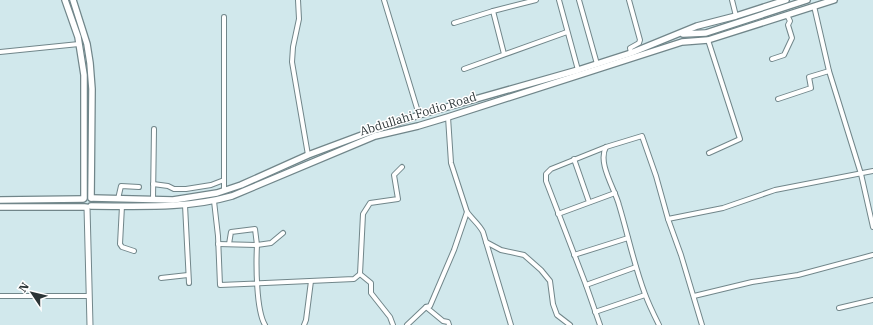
<svg xmlns="http://www.w3.org/2000/svg" width="873" height="325" font-family="'IBM Plex Serif',serif">
  <rect width="100%" height="100%" fill="#d1e8ec"/>
  <g fill="none" stroke-linecap="round" stroke-linejoin="round">
    <defs>
      <g id="minor">
        <path d="M298,0L299,19L293,47L292,62L308,155"/>
        <path d="M384,0L419,115"/>
        <path d="M559,0L578,70"/>
        <path d="M579,0L597,64"/>
        <path d="M629,0L640,40L639,43L630,48L631,53"/>
        <path d="M732,0L736,16"/>
        <path d="M814,6L829,71L861,174L873,227"/>
        <path d="M493,11L504,54"/>
        <path d="M454,23L493,11L536,0"/>
        <path d="M708,40L740,139L709,153"/>
        <path d="M0,52L79,44"/>
        <path d="M772,59L784,55L792,38L788,25L790,21L787,15"/>
        <path d="M464,69L567,32"/>
        <path d="M778,99L811,88L809,77L829,71"/>
        <path d="M448,117L451,163L467,212C472,219 479,224 483,232L511,325"/>
        <path d="M606,147C597,163 615,189 619,205C628,235 634,265 645,294C649,305 654,315 659,325"/>
        <path d="M574,159L589,202"/>
        <path d="M153,184L168,186L174,189H186L211,185L224,180"/>
        <path d="M224,190V17"/>
        <path d="M118,199L121,186L139,187"/>
        <path d="M153,199L154,129"/>
        <path d="M214,201L218,236L220,285L354,279L360,274L363,214L370,203L398,199L394,175L402,167"/>
        <path d="M185,205L189,283"/>
        <path d="M122,206L120,244L122,247L134,251"/>
        <path d="M558,214L615,193"/>
        <path d="M668,219L723,208L775,190L873,171"/>
        <path d="M486,242L501,250L524,255L541,270L550,281L553,304L557,315L570,325"/>
        <path d="M218,244L257,245C256,264 256,310 265,325"/>
        <path d="M229,244L231,232L255,229L257,245L271,243L283,233"/>
        <path d="M574,255L628,238"/>
        <path d="M360,274L371,283V293L390,317L393,325"/>
        <path d="M161,278L188,275"/>
        <path d="M586,285L636,267"/>
        <path d="M0,296H89"/>
        <path d="M694,296L752,282L798,275L873,255"/>
        <path d="M426,307L443,321L448,322L449,325"/>
        <path d="M839,308L873,300"/>
        <path d="M595,312L645,295"/>
        <path d="M304,325L306,320L311,281"/>
        <path d="M407,325L426,307L430,306L454,250L467,212"/>
        <path d="M600,325L586,285L546,181V174L551,169L606,147L642,136L656,176L668,219L681,255L702,325"/>
      </g>
      <path id="tertiary" d="M87,207L90,325"/>
      <g id="secondary">
        <path d="M65,0L78,37L84,75V198"/>
        <path d="M73,0L87,44L90,63L92,89L91,198"/>
        <path d="M683,34L706,33L807,0"/>
        <path d="M92,198L173,200L217,193L241,185L308,155L367,133L419,115L578,70L631,53L697,26L736,16L786,0"/>
        <path d="M0,200L83,199"/>
        <path d="M91,206C138,206 187,209 232,196L375,136L418,126L448,117L682,42L708,40L834,0"/>
        <path d="M0,207H85"/>
      </g>
    </defs>
    <use href="#minor" stroke="#71868a" stroke-width="6"/>
    <use href="#tertiary" stroke="#71868a" stroke-width="7"/>
    <use href="#secondary" stroke="#71868a" stroke-width="8"/>
    <use href="#minor" stroke="#fff" stroke-width="4"/>
    <use href="#tertiary" stroke="#fff" stroke-width="5"/>
    <use href="#secondary" stroke="#fff" stroke-width="5.5"/>
  </g>
  <g text-anchor="middle" stroke-width="3" stroke-linejoin="round" paint-order="stroke">
    <g font-size="12" fill="#2b3436" stroke="#fff">
      <text transform="translate(418 114) rotate(-17)" y="4">Abdullahi Fodio Road</text>
    </g>
  </g>
  <g transform="translate(32 293) rotate(305)" stroke="#ffffff" stroke-width="3" paint-order="stroke">
  <path d="M0-3L7 15L0 10L-7 15Z" fill="#2b3436"/>
  <text y="-6" font-size="11" font-weight="bold" text-anchor="middle" fill="#2b3436">N</text>
  </g>
</svg>
